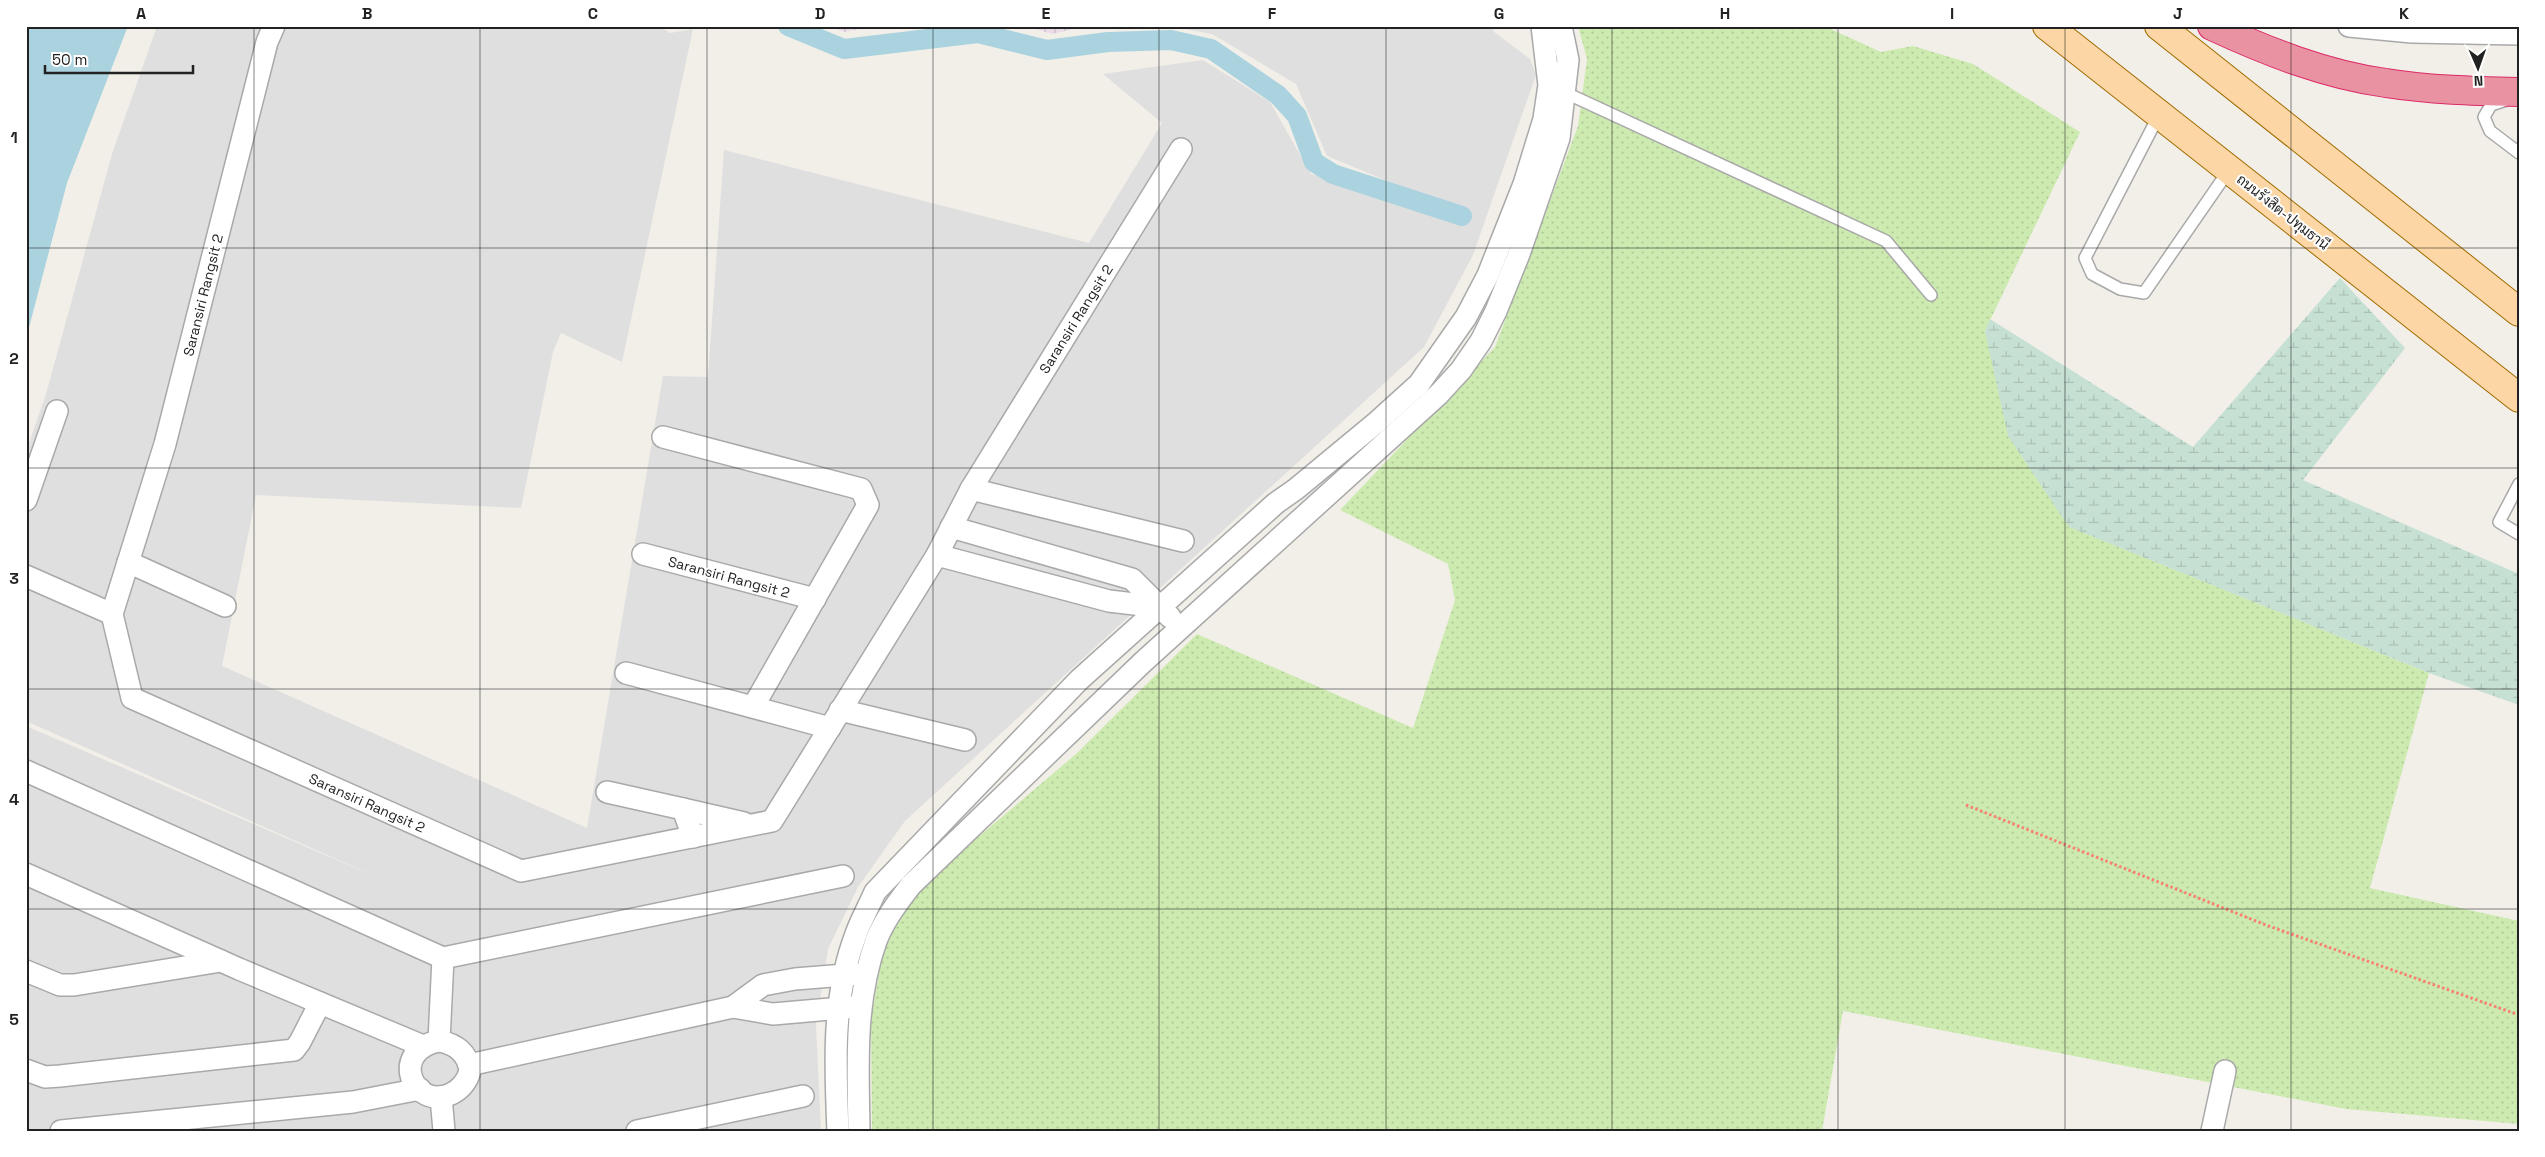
<svg xmlns="http://www.w3.org/2000/svg" width="2545" height="1157" font-family="'Space Grotesk',Sarabun,sans-serif">
  <defs>
    <pattern id="industrial-grid" width="8" height="8" patternUnits="userSpaceOnUse" patternTransform="scale(1.25)"><rect width="8" height="8" fill="#ebdbe8"/><path d="M0 4h8M4 0v8" fill="none" stroke="#c9bcc7"/></pattern>
    <pattern id="grass-dots" width="8" height="8" patternUnits="userSpaceOnUse" patternTransform="scale(1.25)"><rect width="8" height="8" fill="#cdebb0"/><path d="M2 2h.1M6 6h.1" fill="none" stroke="#b0c997" stroke-width="1.8" stroke-linecap="round"/></pattern>
    <pattern id="wetland-marsh" width="20" height="14" patternUnits="userSpaceOnUse" patternTransform="scale(1.25)"><rect width="20" height="14" fill="#c6e0d4"/><path d="M1 5h8M5 5V1M11 12h8M15 12V8" fill="none" stroke="#aac0b6"/></pattern>
  </defs>
  <rect width="100%" height="100%" fill="#f2efe9"/>
  <path fill="#e0dfdf" d="M157,26H659L670,33L693,29L622,362L561,333L553,352L521,508L256,495L222,666L587,828L663,376L708,377L724,150L1089,243L1162,123L1103,74L1203,60L1270,102L1311,174L1469,222L1467,214L1327,156L1296,84L1212,34L1169,26H1495L1493,31L1530,59L1536,75L1473,255L1424,347L905,821L858,887L828,949L816,1024L821,1131H26V726L388,882L26,721V452L46,394L112,154Z"/>
  <g fill="url(#industrial-grid)">
    <path d="M829,26H876L844,32Z"/>
    <path d="M1026,26H1087L1052,34Z"/>
  </g>
  <path fill="url(#grass-dots)" d="M1578,26H1824L1881,52L1913,46L1973,64L2080,132L1985,331L2070,527L2429,673L2370,888L2519,921V1124L2346,1109L1843,1011L1822,1131H872L871,1019L884,946L917,889L1076,754L1197,634L1413,728L1455,600L1448,564L1340,510L1495,347L1578,126L1587,59Z"/>
  <path fill="url(#wetland-marsh)" d="M2340,278L2405,348L2303,480L2519,574V705L2429,673L2069,527L2008,436L1985,331L1990,319L2193,447Z"/>
  <path fill="#aad3df" d="M26,26H128L67,183L26,339Z"/>
  <g fill="none" stroke-linecap="round" stroke-linejoin="round">
    <path stroke="#aad3df" stroke-width="20" d="M788,26L844,49L978,33L1047,50L1108,42L1171,40L1211,49L1278,95L1297,116L1314,162L1333,174L1462,216"/>
    <defs>
      <g id="service">
        <path d="M1566,93L1886,241L1931,295"/>
        <path d="M2506,100L2491,105L2484,117L2490,131L2519,153"/>
        <path d="M2159,115L2085,258L2092,274L2120,289L2144,293L2229,170"/>
        <path d="M2519,484L2499,522L2519,534"/>
      </g>
      <g id="minor">
        <path d="M274,26L267,42L165,444L112,614L132,698L521,871L772,821L937,555L971,489L1181,149"/>
        <path d="M2349,26L2412,32L2519,34"/>
        <path d="M663,437L861,489L868,505L753,707"/>
        <path d="M971,489L1183,541"/>
        <path d="M26,500L57,411"/>
        <path d="M951,527L1132,579L1170,617"/>
        <path d="M643,554L815,599"/>
        <path d="M937,555L1109,601L1160,607"/>
        <path d="M128,562L225,606"/>
        <path d="M26,576L112,614"/>
        <path d="M626,673L830,728"/>
        <path d="M840,710L965,740"/>
        <path d="M26,771L443,958L843,876"/>
        <path d="M607,792L683,809L693,837"/>
        <path d="M683,809L744,823"/>
        <path d="M26,874L239,969L423,1046"/>
        <path d="M26,971L60,985H74L221,961"/>
        <path d="M853,1007L773,1014L733,1007L763,985L795,979L857,974"/>
        <path d="M439,1041C456,1044 468,1053 470,1071C467,1082 461,1089 451,1094C413,1111 388,1051 439,1041Z"/>
        <path d="M439,1041L443,958"/>
        <path d="M469,1065L733,1007"/>
        <path d="M26,1070L45,1077L60,1076L294,1050L300,1042L320,1003"/>
        <path d="M441,1097L444,1131"/>
        <path d="M61,1131L353,1102L420,1089"/>
        <path d="M637,1131L803,1096"/>
        <path d="M838,1131C835,1064 832,997 856,934C861,920 869,906 875,892L1079,680L1276,503L1296,489L1377,422L1419,384L1466,317L1488,275L1524,184L1544,119L1549,85L1542,26"/>
        <path d="M859,1131C858,1066 854,1003 876,941C884,920 898,902 911,885L1143,662L1439,394L1461,370L1481,341L1496,311L1519,254L1559,138L1568,60L1561,26"/>
        <path d="M2212,1131L2225,1071"/>
      </g>
      <g id="primary">
        <path d="M2047,26L2519,398"/>
        <path d="M2159,26L2519,312"/>
      </g>
      <path id="motorway" d="M2212,26C2266,51 2326,75 2386,83C2430,90 2474,91 2519,92"/>
    </defs>
    <use href="#service" stroke="#a9a9a9" stroke-width="14"/>
    <use href="#minor" stroke="#a9a9a9" stroke-width="24"/>
    <use href="#primary" stroke="#a06b00" stroke-width="30"/>
    <use href="#motorway" stroke="#dc2a67" stroke-width="30"/>
    <path stroke="#fa8072" stroke-width="3" stroke-dasharray="2.5 2.5" stroke-linecap="butt" d="M1966,805L2266,925L2519,1015"/>
    <use href="#service" stroke="#fff" stroke-width="11"/>
    <use href="#minor" stroke="#fff" stroke-width="21"/>
    <use href="#primary" stroke="#fcd6a4" stroke-width="28"/>
    <use href="#motorway" stroke="#e892a2" stroke-width="28"/>
  </g>
  <path fill="none" stroke="#222" stroke-width="1" stroke-opacity="0.55" d="M254,26V1131M480,26V1131M707,26V1131M933,26V1131M1159,26V1131M1386,26V1131M1612,26V1131M1838,26V1131M2065,26V1131M2291,26V1131M26,248H2519M26,468H2519M26,689H2519M26,909H2519"/>
  <g text-anchor="middle" stroke-width="4" stroke-linejoin="round" paint-order="stroke">
    <g font-size="14" fill="#222" stroke="#fff">
      <text transform="translate(2283 212) rotate(38)" y="5">ถนนรังสิต-ปทุมธานี</text>
      <text transform="translate(203 295) rotate(-76)" y="5">Saransiri Rangsit 2</text>
      <text transform="translate(1076 319) rotate(-58)" y="5">Saransiri Rangsit 2</text>
      <text transform="translate(729 577) rotate(15)" y="5">Saransiri Rangsit 2</text>
      <text transform="translate(367 803) rotate(24)" y="5">Saransiri Rangsit 2</text>
    </g>
  </g>
  <rect width="2545" height="1157" fill="none" stroke="#ffffff" stroke-width="55"/>
  <g transform="translate(2478 68) rotate(178)" stroke="#ffffff" stroke-width="4" paint-order="stroke">
  <path d="M0-4L9 19L0 12L-9 19Z" fill="#222222"/>
  <text y="-8" font-size="14" font-weight="bold" text-anchor="middle" fill="#222222">N</text>
  </g>
  <path d="M45 65v8h148v-8" fill="none" stroke="#222222" stroke-width="2.5"/>
  <text x="52" y="65" font-size="15" fill="#222222" stroke="#ffffff" stroke-width="4" paint-order="stroke">50 m</text>
  <rect x="28" y="28" width="2490" height="1102" fill="none" stroke="#222" stroke-width="2"/>
  <g font-size="16" text-anchor="middle" font-weight="bold" fill="#222">
    <text x="141" y="19">A</text>
    <text x="367" y="19">B</text>
    <text x="593" y="19">C</text>
    <text x="820" y="19">D</text>
    <text x="1046" y="19">E</text>
    <text x="1272" y="19">F</text>
    <text x="1499" y="19">G</text>
    <text x="1725" y="19">H</text>
    <text x="1952" y="19">I</text>
    <text x="2178" y="19">J</text>
    <text x="2404" y="19">K</text>
    <text x="14" y="143">1</text>
    <text x="14" y="364">2</text>
    <text x="14" y="584">3</text>
    <text x="14" y="805">4</text>
    <text x="14" y="1025">5</text>
  </g>
</svg>
